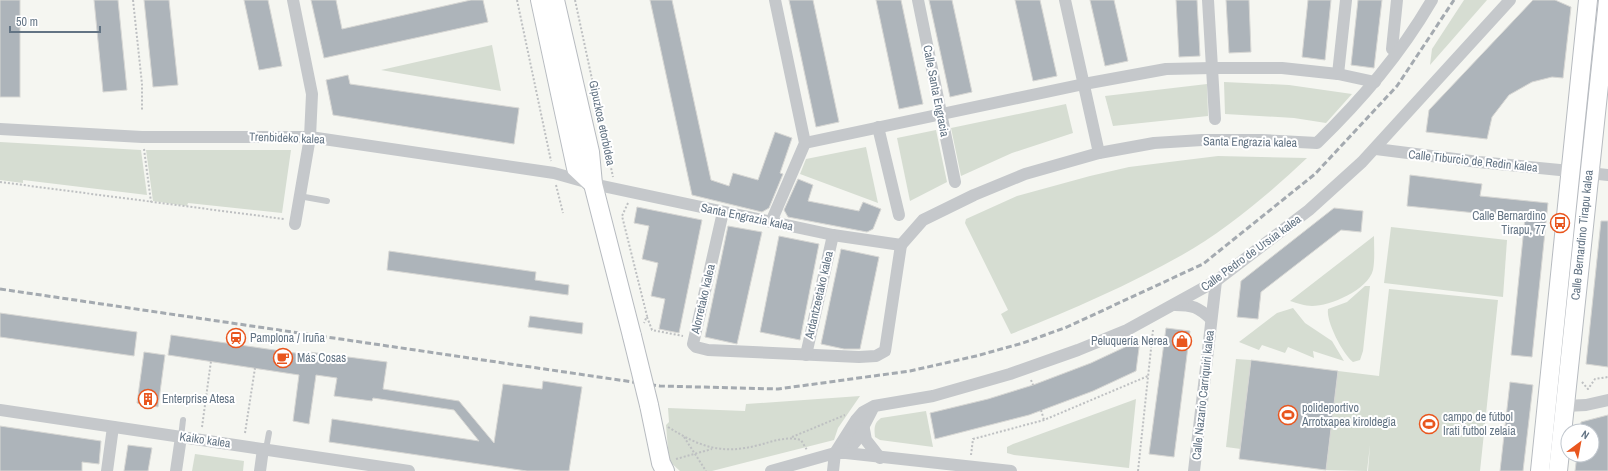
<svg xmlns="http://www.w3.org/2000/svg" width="1608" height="471" font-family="'Archivo Narrow',sans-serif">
  <rect width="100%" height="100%" fill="#f5f6f1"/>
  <g fill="#d6ddd2">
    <path d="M1464,0H1487L1430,65L1432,49Z"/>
    <path d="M492,45L501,91L381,70Z"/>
    <path d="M1224,82L1289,85L1352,94L1326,123L1294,118L1225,114Z"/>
    <path d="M1207,84L1208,116L1113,126L1105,96Z"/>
    <path d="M1066,104L1073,133L1012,153L961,176L951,128Z"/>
    <path d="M936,130L947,182L910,201L897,138Z"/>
    <path d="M0,142L141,150L147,195L23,180V183L0,180Z"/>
    <path d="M866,147L878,203L800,174L806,159Z"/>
    <path d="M146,150H291L282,213L188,203L187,206L153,201Z"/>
    <path d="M1218,156L1307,158C1270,193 1226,230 1182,255C1127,286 1069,311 1011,334L1001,314L1008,310L965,223L966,219L1017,196L1090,176L1129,167Z"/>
    <path d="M1391,227L1507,240L1503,297L1384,283Z"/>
    <path d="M1374,236C1374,247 1375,260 1373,270C1368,290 1330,306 1312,306C1305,306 1297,303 1290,301Z"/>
    <path d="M1365,286H1370L1363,351L1360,360L1353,362C1343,354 1326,322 1328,309L1347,302Z"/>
    <path d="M1389,289L1498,300L1480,471H1368L1370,445L1367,471L1326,470L1338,371L1379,376Z"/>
    <path d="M1293,308L1305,323L1332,341L1344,361L1313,351L1314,358L1288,347L1285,353L1262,345L1259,350L1239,342L1277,313Z"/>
    <path d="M1236,359L1251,360L1241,449L1226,447Z"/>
    <path d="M860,396L838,428L834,440L712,471H680L669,461L666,425L669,422L668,408L745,411L746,404Z"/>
    <path d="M1136,399L1129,468L1014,455L1007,453V447L1013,444Z"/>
    <path d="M926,411L933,447L880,440L875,437C874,428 874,423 881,418Z"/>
    <path d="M195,454L244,461L243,471H192Z"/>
  </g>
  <g fill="#adb4ba" stroke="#d7d7d4">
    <rect x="0" y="0" width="20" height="97"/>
    <path d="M94,0H118L127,90L103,92Z"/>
    <path d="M144,0H169L178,85L153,87Z"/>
    <path d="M244,0H268L282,66L259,70Z"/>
    <path d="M311,0H336L342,29L471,0H483L488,22L324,58Z"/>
    <path d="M650,0H672L711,180L729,186L733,173L758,180L775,132L792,138L780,173L783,174L769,208L762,212L692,195Z"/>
    <path d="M789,0H813L839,122L816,127Z"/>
    <path d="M876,0H901L923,104L899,109Z"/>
    <path d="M929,0H952L972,92L950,97Z"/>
    <path d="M1015,0H1040L1057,76L1033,81Z"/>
    <path d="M1090,0H1114L1128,61L1105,66Z"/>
    <path d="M1176,0H1197L1200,56L1179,57Z"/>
    <path d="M1226,0H1249L1251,52L1229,53Z"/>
    <path d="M1308,0H1331L1325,60L1302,57Z"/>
    <path d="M1358,0H1382L1374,68L1351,65Z"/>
    <path d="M1533,0H1555L1571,7L1563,78L1552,77L1532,82L1509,95L1492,117L1487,139L1426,132L1429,110Z"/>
    <path d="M348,75L350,84L519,108L514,144L333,115L326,80Z"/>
    <path d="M1410,175L1482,184L1480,196L1548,203L1532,357L1511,355L1525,218L1407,206Z"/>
    <path d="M798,179L813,185L808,201L859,211L863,202L881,209L873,229L867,232L788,217L784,210Z"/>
    <path d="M637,207L702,220L679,333L659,329L665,299L651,296L658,263L642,259L649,226L634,223Z"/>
    <path d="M1334,208L1363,211L1361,232L1341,230L1261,292L1258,319L1237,317L1241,281Z"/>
    <path d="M1601,221H1608V367L1586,364Z"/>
    <path d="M728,226L762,232L737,344L705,337Z"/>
    <path d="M779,236L819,244L800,340L760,332Z"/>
    <path d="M841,249L879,257L860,349H844L821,344Z"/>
    <path d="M389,251L536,272L535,280L569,285L568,295L387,270Z"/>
    <path d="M0,313L137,332L134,356L0,337Z"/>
    <path d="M530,316L583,323L582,334L528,327Z"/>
    <path d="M1166,328L1190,331L1174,457L1149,454Z"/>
    <path d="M171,335L309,355V352L387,362L383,389L459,401L494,443L503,384L542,389L543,381L582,387L569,471H527L329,442L332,419L479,441L454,410L373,398L372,401L334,396L337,378L316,375L309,424L293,421L299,375L168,355Z"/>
    <path d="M1140,340L1136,371L1093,391L1029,415L935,439L930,413L988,399L1033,385L1091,363Z"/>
    <path d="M144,352L165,355L158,407L137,403Z"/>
    <path d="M1251,360L1338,371L1326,470L1239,459Z"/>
    <path d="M1510,382L1533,385L1523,471H1500Z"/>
    <path d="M1608,415V471H1575L1577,455H1592V431H1580L1581,422Z"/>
    <path d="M0,426L101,441L99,464L82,462V471H0Z"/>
    <path d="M128,445L152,448L148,471H124Z"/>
  </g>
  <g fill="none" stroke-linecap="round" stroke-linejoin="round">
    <defs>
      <g id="secondary">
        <path d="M540,0L576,168L593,184"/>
        <path d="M555,0L590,152L593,184L632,336"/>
        <path d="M649,405L661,463L665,471"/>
        <path d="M1540,471L1588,0"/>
        <path d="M1558,471L1608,0"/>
      </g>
    </defs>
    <use href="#secondary" stroke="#b7bbc0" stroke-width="20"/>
    <g stroke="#bec0c2" stroke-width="2" stroke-dasharray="2 2" stroke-linecap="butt">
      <path d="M133,0L142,84V111"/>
      <path d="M517,0L551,161"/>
      <path d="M575,0L613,177"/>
      <path d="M144,149L151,202"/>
      <path d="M0,182L284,219"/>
      <path d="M556,185L563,213"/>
      <path d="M628,203L622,216L647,316L644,323"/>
      <path d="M647,317L652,330L683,336"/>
      <path d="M1031,380L1033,385"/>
      <path d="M1582,382L1588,389L1595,379L1608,377"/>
      <path d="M1041,410L1044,420"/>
      <path d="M202,427L211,361"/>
      <path d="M668,427C700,447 722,455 759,445C774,441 786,436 801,440L807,450"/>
      <path d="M245,433L255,368"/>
      <path d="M684,437L706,471"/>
      <path d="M792,437L845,415"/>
      <path d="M971,455L973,439L1044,420L1148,376"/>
      <path d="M676,459L712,449"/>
      <path d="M1138,471L1153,330"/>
    </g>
    <g stroke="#c5c8cb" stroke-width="6">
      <path d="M299,196L327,201"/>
      <path d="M181,437L183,420"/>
      <path d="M266,449L269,433"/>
    </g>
    <g stroke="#c5c8cb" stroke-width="12">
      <path d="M293,0L312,94L310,137L295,224"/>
      <path d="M918,0L955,182"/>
      <path d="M1065,0L1099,153"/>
      <path d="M1208,0L1215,119"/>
      <path d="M1392,49L1397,0"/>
      <path d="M1338,74L1346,0"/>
      <path d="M878,127L899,215"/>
      <path d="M0,129L142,137H310L554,173L593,184L833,235L901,245L923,220L974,195L1025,174L1099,153L1154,143L1202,140H1262L1317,143C1362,99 1400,55 1432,0"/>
      <path d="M805,143L1084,84L1166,69L1212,68H1282L1338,74L1375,82"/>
      <path d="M1376,149L1479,162L1570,171"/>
      <path d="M1589,173L1608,175"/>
      <path d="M723,212L693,344L696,347L708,350L859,357L876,356L885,351L901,245"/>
      <path d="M771,222L805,143L775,0"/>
      <path d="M1175,305C1193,305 1198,307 1211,319"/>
      <path d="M806,355L833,235"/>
      <path d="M1565,406L1586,405L1608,400"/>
      <path d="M0,410L409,471"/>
      <path d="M863,424L866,440L880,458"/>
      <path d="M846,453L856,441L872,410"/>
      <path d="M107,471L113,427"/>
      <path d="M176,471L181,437"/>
      <path d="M260,471L263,449"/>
      <path d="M771,471L835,453H846L1011,471"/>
      <path d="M833,471L835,453L856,420L863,412L874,406L933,396L1010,374L1078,350L1127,330L1216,281L1309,210L1362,162L1510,0"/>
      <path d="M1194,471L1216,281"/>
    </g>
    <use href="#secondary" stroke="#fff" stroke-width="18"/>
    <path stroke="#a4aab0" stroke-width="3" stroke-dasharray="6 3" stroke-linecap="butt" d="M0,289L660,386L778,389L910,371L976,356L1023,343L1067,327L1203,264L1315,174L1397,86L1454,0"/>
    <defs>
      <path id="secondary-bridge" d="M632,336L649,405"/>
    </defs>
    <use href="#secondary-bridge" stroke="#b7bbc0" stroke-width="20" stroke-linecap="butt"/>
    <use href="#secondary-bridge" stroke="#fff" stroke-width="18"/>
  </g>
  <defs>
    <symbol id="bus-ring" viewBox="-11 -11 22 22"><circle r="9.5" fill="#fff" stroke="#e9561e" stroke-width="1.5"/><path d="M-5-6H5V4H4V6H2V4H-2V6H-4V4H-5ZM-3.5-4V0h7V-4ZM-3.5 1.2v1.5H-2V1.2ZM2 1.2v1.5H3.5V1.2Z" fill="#e9561e"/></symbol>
    <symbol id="station-ring" viewBox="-11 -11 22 22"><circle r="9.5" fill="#fff" stroke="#e9561e" stroke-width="1.5"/><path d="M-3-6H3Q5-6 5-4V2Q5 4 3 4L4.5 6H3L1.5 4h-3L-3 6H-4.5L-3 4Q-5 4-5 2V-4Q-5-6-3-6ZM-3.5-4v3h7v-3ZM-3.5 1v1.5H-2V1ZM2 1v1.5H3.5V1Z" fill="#e9561e"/></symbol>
    <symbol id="shop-ring" viewBox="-11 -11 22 22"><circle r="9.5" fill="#fff" stroke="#e9561e" stroke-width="1.5"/><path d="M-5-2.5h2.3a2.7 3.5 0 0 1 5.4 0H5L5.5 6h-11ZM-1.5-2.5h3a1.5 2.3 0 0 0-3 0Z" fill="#e9561e"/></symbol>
    <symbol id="cafe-ring" viewBox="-11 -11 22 22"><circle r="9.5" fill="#fff" stroke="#e9561e" stroke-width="1.5"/><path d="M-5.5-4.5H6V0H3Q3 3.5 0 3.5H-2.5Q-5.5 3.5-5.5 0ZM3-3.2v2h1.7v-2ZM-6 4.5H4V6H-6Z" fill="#e9561e"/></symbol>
    <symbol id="building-ring" viewBox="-11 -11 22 22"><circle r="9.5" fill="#fff" stroke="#e9561e" stroke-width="1.5"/><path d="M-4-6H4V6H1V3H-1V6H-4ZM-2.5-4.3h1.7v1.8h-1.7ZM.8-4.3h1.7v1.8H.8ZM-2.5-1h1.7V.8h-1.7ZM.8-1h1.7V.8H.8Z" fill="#e9561e"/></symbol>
    <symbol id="stadium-ring" viewBox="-11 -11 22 22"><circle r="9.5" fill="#fff" stroke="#e9561e" stroke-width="1.5"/><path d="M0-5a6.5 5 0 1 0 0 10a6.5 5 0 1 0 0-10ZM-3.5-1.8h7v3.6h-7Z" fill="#e9561e"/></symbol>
  </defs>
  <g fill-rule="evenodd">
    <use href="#bus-ring" x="1549" y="212" width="22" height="22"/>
    <use href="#station-ring" x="225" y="327" width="22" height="22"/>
    <use href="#shop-ring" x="1171" y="330" width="22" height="22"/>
    <use href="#cafe-ring" x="272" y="347" width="22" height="22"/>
    <use href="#building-ring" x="137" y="388" width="22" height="22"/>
    <use href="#stadium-ring" x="1277" y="404" width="22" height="22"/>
    <use href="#stadium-ring" x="1418" y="413" width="22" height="22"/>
  </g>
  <g text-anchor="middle" stroke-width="4" stroke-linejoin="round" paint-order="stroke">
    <g font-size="12" fill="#637484" stroke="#fff">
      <text transform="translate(936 91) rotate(79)" y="4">Calle Santa Engracia</text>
      <text transform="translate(602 123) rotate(78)" y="4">Gipuzkoa etorbidea</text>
      <text transform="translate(287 138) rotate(2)" y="4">Trenbideko kalea</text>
      <text transform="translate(1250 142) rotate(1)" y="4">Santa Engrazia kalea</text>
      <text transform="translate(1473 161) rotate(6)" y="4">Calle Tiburcio de Redin kalea</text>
      <text transform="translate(747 217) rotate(12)" y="4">Santa Engrazia kalea</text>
      <text transform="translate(1582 235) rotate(-84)" y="4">Calle Bernardino Tirapu kalea</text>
      <text transform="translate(1251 253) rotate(-36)" y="4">Calle Pedro de Ursúa kalea</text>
      <text transform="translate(819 295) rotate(-77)" y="4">Ardantzeetako kalea</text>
      <text transform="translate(703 299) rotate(-77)" y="4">Alorretako kalea</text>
      <text transform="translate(1203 395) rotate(-84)" y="4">Calle Nazario Carriquiri kalea</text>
      <text transform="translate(205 440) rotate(8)" y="4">Kaiko kalea</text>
    </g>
    <g font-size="12" fill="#637484" stroke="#fff" text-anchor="start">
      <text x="1546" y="220" text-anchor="end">Calle Bernardino<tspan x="1546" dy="14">Tirapu, 77</tspan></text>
      <text x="250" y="342">Pamplona / Iruña</text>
      <text x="1168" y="345" text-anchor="end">Peluquería Nerea</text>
      <text x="297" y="362">Más Cosas</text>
      <text x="162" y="403">Enterprise Atesa</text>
      <text x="1302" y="412">polideportivo<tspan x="1302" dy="14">Arrotxapea kiroldegia</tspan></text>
      <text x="1443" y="421">campo de fútbol<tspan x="1443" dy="14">Irati futbol zelaia</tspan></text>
    </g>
  </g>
  <g transform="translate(1580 443) rotate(32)"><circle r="19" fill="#ffffff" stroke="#c1c7ce"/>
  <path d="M0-3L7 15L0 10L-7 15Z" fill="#e9561e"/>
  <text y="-6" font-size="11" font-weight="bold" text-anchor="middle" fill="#637484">N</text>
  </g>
  <path d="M10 26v6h90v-6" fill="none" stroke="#637484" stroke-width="2"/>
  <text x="16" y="26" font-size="12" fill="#637484" stroke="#ffffff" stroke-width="3" paint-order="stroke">50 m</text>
</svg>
